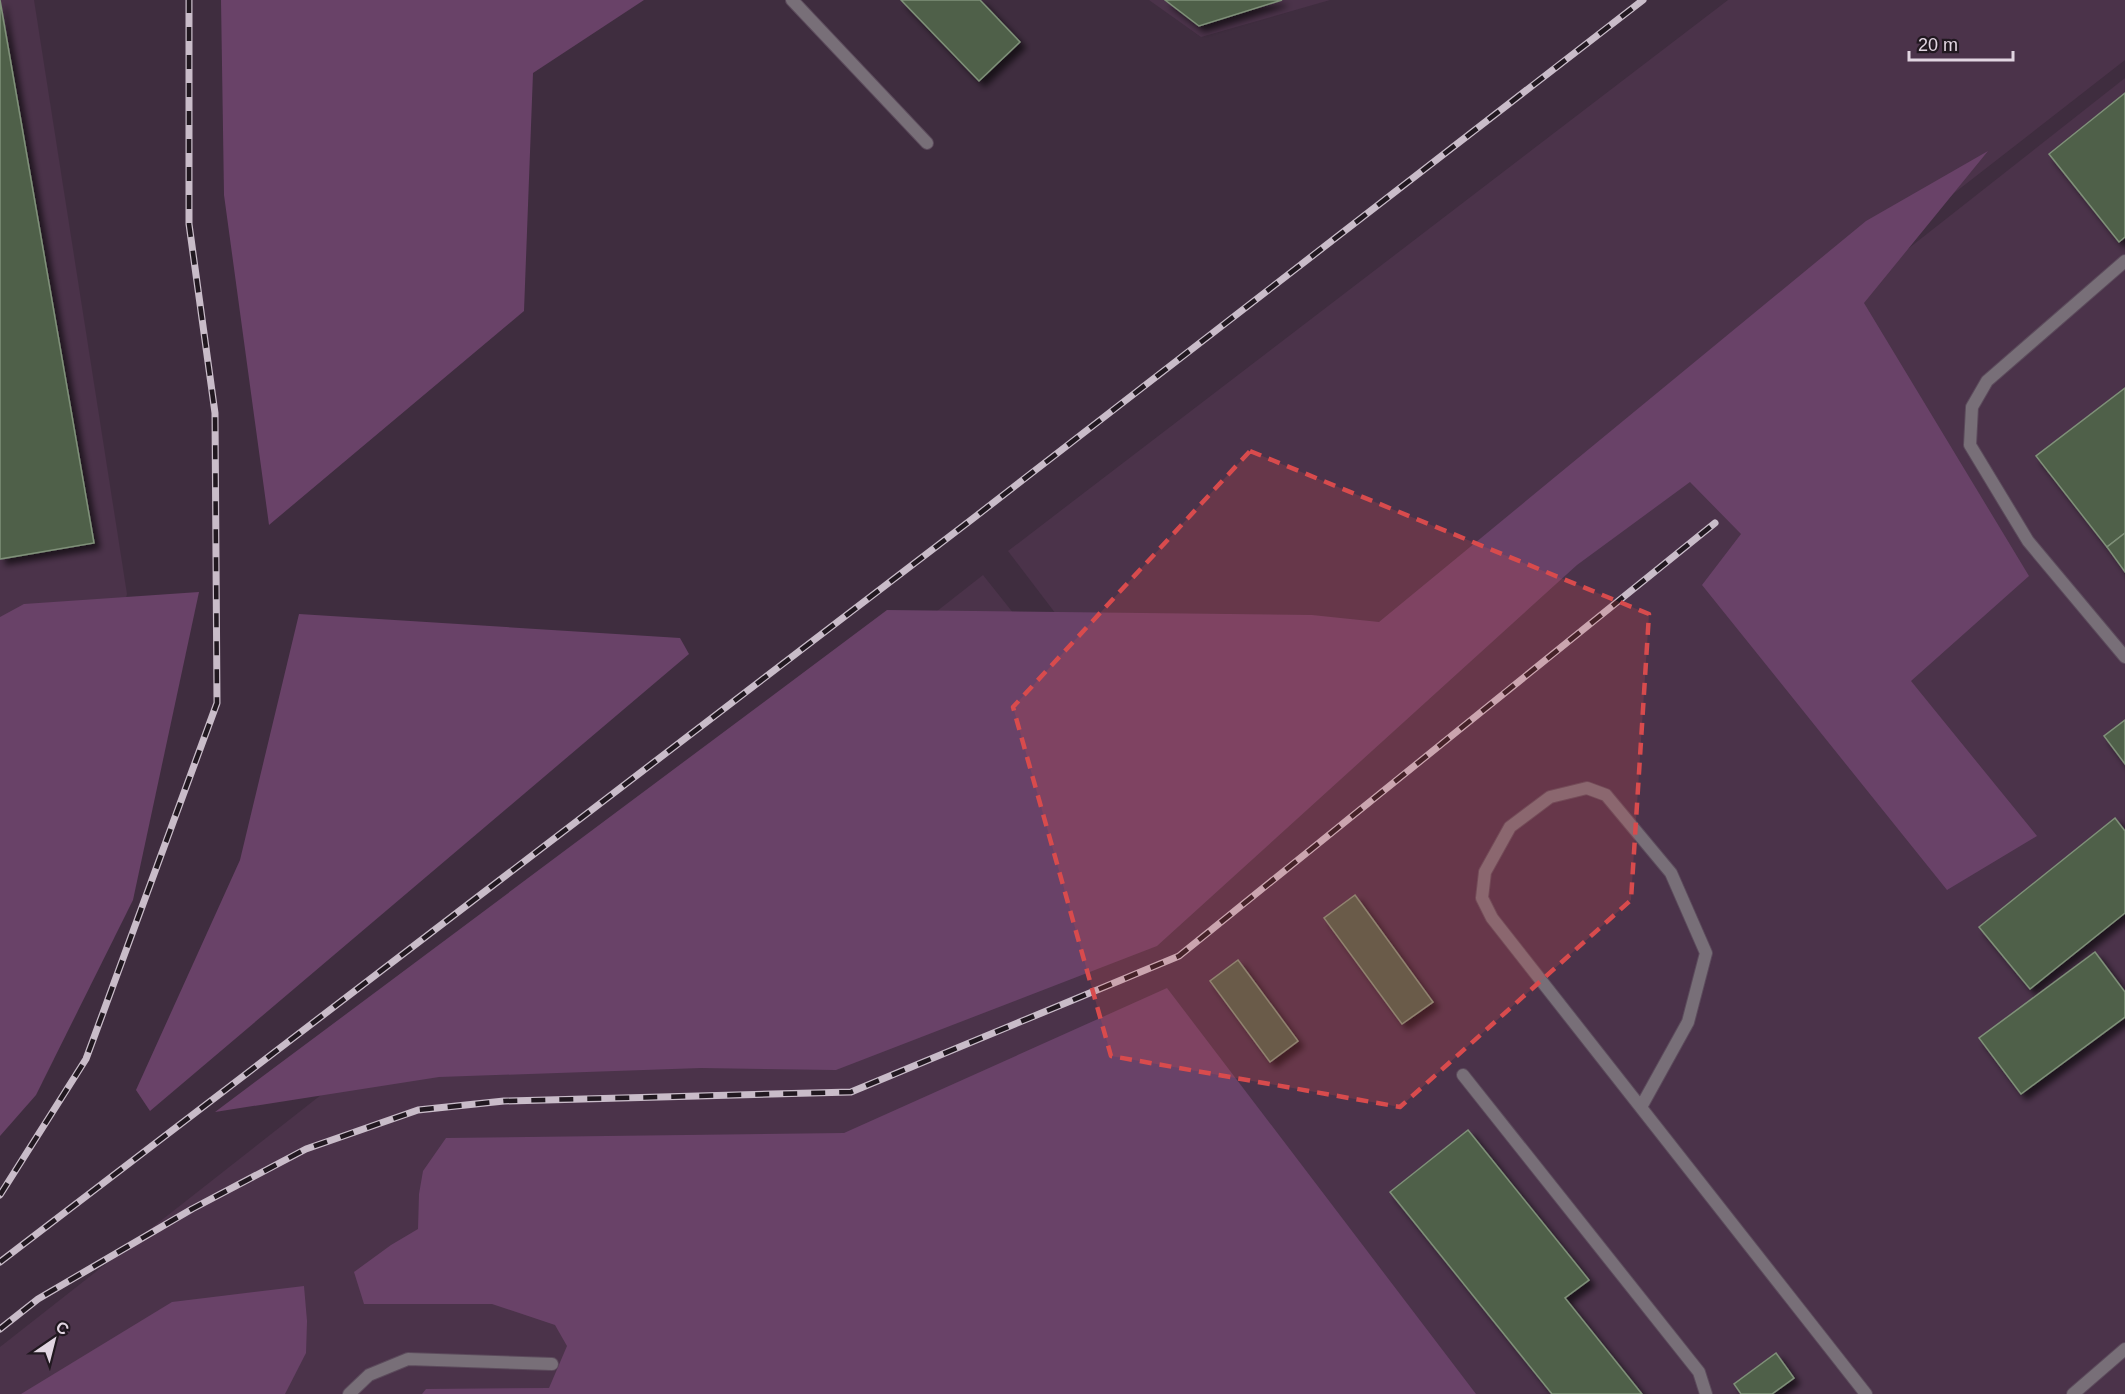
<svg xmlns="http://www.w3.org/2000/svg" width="2125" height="1394" font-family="Arial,sans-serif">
  <defs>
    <filter id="shadow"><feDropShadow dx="5.5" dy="5.5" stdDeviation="3" flood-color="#0009"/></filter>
  </defs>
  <rect width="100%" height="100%" fill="#3f2d3f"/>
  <g fill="#4b334a">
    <path d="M0,0H34L127,594L94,730L0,776Z"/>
    <path d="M1149,0H1330L1201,37Z"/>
    <path d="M1728,0H2125V60L1189,789L1008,551Z"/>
    <path d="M2125,78V1394H0V1347L983,575L1180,822Z"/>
  </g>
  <g fill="#694268">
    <path d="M221,0H644L533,73L524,311L269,525L224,195Z"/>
    <path d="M1988,151L1864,303L2029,576L1911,681L2037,836L1947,890L1702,585L1741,534L1690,482L1577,565L1157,946L836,1070L701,1068L439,1077L215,1112L887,610L1312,615L1379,622L1866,221Z"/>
    <path d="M199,592L133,900L36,1095L0,1136V617L24,604Z"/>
    <path d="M299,614L680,638L689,654L150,1111L136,1090L240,860Z"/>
    <path d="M1167,988L1476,1394H422L426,1389L549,1388L567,1346L555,1325L492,1304H364L354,1272L391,1245L418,1229L419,1194L423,1171L446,1138L844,1133Z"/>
    <path d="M304,1286L307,1321L306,1353L285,1394H21L172,1302Z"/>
  </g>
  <g fill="#50604a" stroke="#7f9179" stroke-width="1.5" filter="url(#shadow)">
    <path d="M0,0L94,543L0,559Z"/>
    <path d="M901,0H980L1020,42L979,81Z"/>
    <path d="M1165,0H1282L1199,26Z"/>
    <path d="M2125,93V237L2119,242L2049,154Z"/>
    <path d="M2125,388V533L2107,547L2036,456Z"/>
    <path d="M2125,533V572L2107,547Z"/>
    <path d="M2125,720V764L2104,736Z"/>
    <path d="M2115,818L2125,831V913L2030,989L1979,927Z"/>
    <path d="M1355,895L1433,1002L1402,1024L1324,918Z"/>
    <path d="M2095,952L2125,992V1017L2021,1094L1979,1038Z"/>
    <path d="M1238,960L1298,1041L1270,1062L1210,981Z"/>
    <path d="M1468,1130L1589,1280L1565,1298L1642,1394H1552L1390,1192Z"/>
    <path d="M1776,1353L1794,1378L1772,1394H1741L1734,1384Z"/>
  </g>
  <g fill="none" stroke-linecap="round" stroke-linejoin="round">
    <defs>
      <g id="lane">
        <path d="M792,0L927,143"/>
        <path d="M2125,261L1987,381L1972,407L1970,445L2028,541L2125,657"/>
        <path d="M1463,1075L1699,1372L1706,1394"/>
        <path d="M1641,1107L1688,1022L1706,953L1671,873L1606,795L1587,788L1550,797L1510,827L1485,872L1482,898L1492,918L1866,1394"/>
        <path d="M349,1394L369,1375L408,1359L552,1364"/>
        <path d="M2073,1394L2125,1349"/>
      </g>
    </defs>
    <use href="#lane" stroke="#5c4b5c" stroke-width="14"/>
    <use href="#lane" stroke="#786f78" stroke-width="12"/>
    <defs>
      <g id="rail">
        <path d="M0,1195L86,1059L217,703L215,413L189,224V0"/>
        <path d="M0,1262L971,520L1643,0"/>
        <path d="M0,1329L38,1299L192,1209L306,1149L418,1110L504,1101L851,1092L1179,956L1715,523"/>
      </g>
    </defs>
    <use href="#rail" stroke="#c9bcc9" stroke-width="7"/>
    <use href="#rail" stroke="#211820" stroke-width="4.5" stroke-dasharray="14" stroke-linecap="butt"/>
  </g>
  <path fill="#d84b4d" fill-opacity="0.2" stroke="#d84b4d" stroke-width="4.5" stroke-dasharray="12 8" stroke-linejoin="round" d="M1250,451L1649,614L1631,900L1400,1107L1111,1056L1013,707Z"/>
  <g transform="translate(54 1340) rotate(35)" stroke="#211820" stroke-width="4.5" paint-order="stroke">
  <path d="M0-4.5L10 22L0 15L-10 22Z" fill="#e1d5e1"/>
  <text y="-9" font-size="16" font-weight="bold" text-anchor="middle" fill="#e1d5e1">С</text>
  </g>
  <path d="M1909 51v9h104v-9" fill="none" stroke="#e1d5e1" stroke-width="3"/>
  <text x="1918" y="51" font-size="18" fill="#e1d5e1" stroke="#211820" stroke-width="4.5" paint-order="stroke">20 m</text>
</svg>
